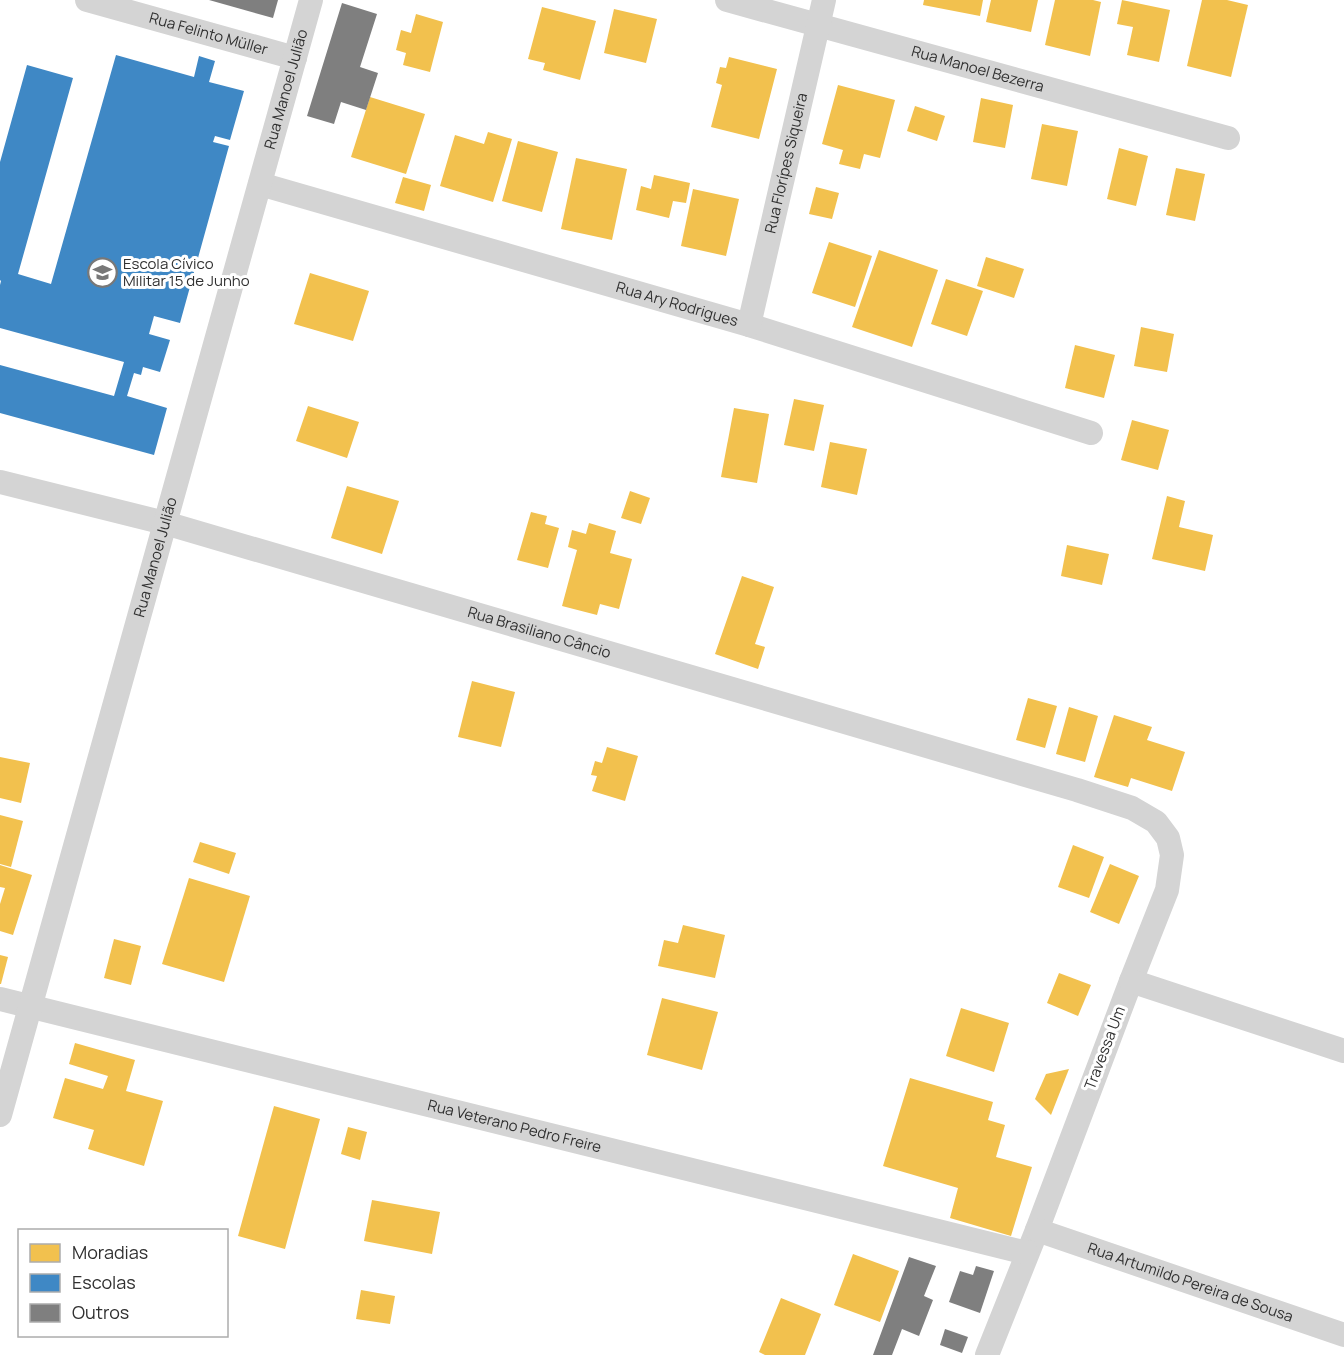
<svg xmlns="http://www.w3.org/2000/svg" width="1344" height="1355" font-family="Manrope,sans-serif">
  <rect width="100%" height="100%" fill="#fff"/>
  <g fill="#f2c14e">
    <path d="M924,0H983L980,16L923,5Z"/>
    <path d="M991,0H1038L1031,32L986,22Z"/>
    <path d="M1055,0H1093L1101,2L1090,56L1045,45Z"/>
    <path d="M1122,0L1170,10L1159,62L1127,55L1133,27L1117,24Z"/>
    <path d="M1202,0H1227L1248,5L1231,77L1187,66Z"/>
    <path d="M542,7L596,21L580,80L543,70L545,63L528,59Z"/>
    <path d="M614,9L657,19L646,63L604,53Z"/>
    <path d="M416,14L443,22L430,72L403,65L406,53L396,50L401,30L411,33Z"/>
    <path d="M729,57L777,69L759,139L711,127L722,85L716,83L720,67L726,68Z"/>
    <path d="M838,85L895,100L880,158L864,154L860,169L839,164L843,150L822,144Z"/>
    <path d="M370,97L425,114L406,174L351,157Z"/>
    <path d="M981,98L1013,105L1005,148L973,142Z"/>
    <path d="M915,106L945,116L937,141L907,131Z"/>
    <path d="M1042,124L1078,131L1067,186L1031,179Z"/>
    <path d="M488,132L512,139L493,202L440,186L455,135L484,144Z"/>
    <path d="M518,141L558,152L542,212L502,201Z"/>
    <path d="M1119,148L1148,156L1136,206L1107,199Z"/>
    <path d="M576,158L627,169L612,240L561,229Z"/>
    <path d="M1176,168L1205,174L1195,221L1166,215Z"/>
    <path d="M654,175L690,183L686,203L673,201L669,218L636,210L641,186L651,189Z"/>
    <path d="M403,177L431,185L424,211L395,203Z"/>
    <path d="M816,187L839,193L832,219L809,214Z"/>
    <path d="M693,189L739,199L726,256L681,246Z"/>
    <path d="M829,242L872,256L855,307L812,293Z"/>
    <path d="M879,250L938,270L912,347L852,327Z"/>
    <path d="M986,257L1024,269L1014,298L977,286Z"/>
    <path d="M310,273L369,291L353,341L294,324Z"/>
    <path d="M946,279L983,291L967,336L931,324Z"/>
    <path d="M1141,327L1174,334L1167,372L1134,366Z"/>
    <path d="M1075,345L1115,355L1104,398L1065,388Z"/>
    <path d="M794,399L824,405L814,451L784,445Z"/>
    <path d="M308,406L359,422L347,458L296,441Z"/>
    <path d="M734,408L769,414L757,483L721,477Z"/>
    <path d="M1132,420L1169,430L1158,470L1121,460Z"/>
    <path d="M830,442L867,449L857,495L821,487Z"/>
    <path d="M347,486L399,501L382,554L331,538Z"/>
    <path d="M630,491L650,498L641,524L621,518Z"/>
    <path d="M1167,496L1185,501L1179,527L1213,535L1205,571L1152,559Z"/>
    <path d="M531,512L547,516L545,524L559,528L548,568L517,560Z"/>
    <path d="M589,523L616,531L610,553L632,559L619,609L600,604L597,615L562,606L577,550L568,547L572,530L586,534Z"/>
    <path d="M1067,545L1109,554L1102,585L1061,576Z"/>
    <path d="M742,576L774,587L755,644L765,647L758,669L715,654Z"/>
    <path d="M472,681L515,692L501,747L458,737Z"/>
    <path d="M1028,698L1057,706L1045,748L1016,740Z"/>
    <path d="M1069,707L1098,716L1085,762L1056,754Z"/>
    <path d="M1114,715L1152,727L1147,740L1185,752L1172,791L1131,778L1128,787L1094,777Z"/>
    <path d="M607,747L638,756L625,801L592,791L597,776L591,775L595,761L602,763Z"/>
    <path d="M0,757L30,763L21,803L0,798Z"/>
    <path d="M0,815L23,821L11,867L0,864Z"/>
    <path d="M200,842L236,853L229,874L193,862Z"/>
    <path d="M1073,845L1104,857L1089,898L1058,887Z"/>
    <path d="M1110,864L1139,876L1119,924L1090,912Z"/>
    <path d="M0,865L32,875L13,935L0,931V904L5,888L0,887Z"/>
    <path d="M189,878L250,896L224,982L162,964Z"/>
    <path d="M683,925L725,935L715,978L658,966L664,940L678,943Z"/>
    <path d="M114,939L141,946L131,985L104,978Z"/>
    <path d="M0,955L8,957L1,984H0Z"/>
    <path d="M1059,973L1091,985L1078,1016L1047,1003Z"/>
    <path d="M662,998L718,1012L702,1070L647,1055Z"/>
    <path d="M961,1008L1009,1023L994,1072L946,1056Z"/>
    <path d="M75,1043L135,1060L126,1091L163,1101L144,1166L88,1149L94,1130L53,1118L65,1078L103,1089L108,1076L69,1064Z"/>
    <path d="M1069,1069L1051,1115L1035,1099L1046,1074Z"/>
    <path d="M910,1078L993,1102L988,1120L1005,1125L996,1157L1032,1167L1011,1236L950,1218L958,1188L883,1166Z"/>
    <path d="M274,1106L320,1119L285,1249L238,1236Z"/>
    <path d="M348,1127L367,1132L360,1160L341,1154Z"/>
    <path d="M372,1200L440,1212L432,1254L364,1241Z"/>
    <path d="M853,1254L899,1271L880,1322L834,1305Z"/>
    <path d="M361,1290L395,1296L390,1324L356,1319Z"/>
    <path d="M781,1298L821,1314L805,1355H765L759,1352Z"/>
  </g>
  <path fill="#3f88c5" d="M116,55L194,77L199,56L215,61L209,82L244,91L230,140L215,136L213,142L229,146L180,323L154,316L149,334L170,340L160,372L143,367L141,375L134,373L127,396L167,408L154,455L0,413V365L114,396L124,362L0,328V285L1,281L0,280V162L27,65L73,78L18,274L51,284Z"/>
  <g fill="#7f7f7f">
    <path d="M209,0H278L273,18Z"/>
    <path d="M342,3L377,14L360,67L378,73L366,110L341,102L334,124L307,116Z"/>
    <path d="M909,1257L936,1266L924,1296L933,1300L919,1336L902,1329L892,1355H873Z"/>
    <path d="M976,1266L994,1271L980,1313L949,1302L960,1271L973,1275Z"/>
    <path d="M945,1329L968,1337L962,1353L940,1345Z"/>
  </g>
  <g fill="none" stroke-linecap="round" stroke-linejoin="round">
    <g stroke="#d4d4d4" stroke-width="24">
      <path id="s1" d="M87,0L295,58"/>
      <path id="s2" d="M727,0L1228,138"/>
      <path id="s3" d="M260,184L749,325L1091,433"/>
      <path id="s4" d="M749,325L824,0"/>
      <path id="s5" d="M0,482L165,523L1077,790L1132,808L1156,822L1168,838L1172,855L1167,890L1131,981L1037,1230L987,1355"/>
      <path d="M1131,981L1344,1051"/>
      <path id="s6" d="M0,999L1027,1253"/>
      <path id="s7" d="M0,1115L311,0"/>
      <path id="s8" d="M1037,1230L1344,1335"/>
    </g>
  </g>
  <defs>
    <symbol id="school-ring" viewBox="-11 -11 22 22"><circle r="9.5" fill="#fff" stroke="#787878" stroke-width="1.5"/><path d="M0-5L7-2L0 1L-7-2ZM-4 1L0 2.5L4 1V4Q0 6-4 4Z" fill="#787878"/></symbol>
  </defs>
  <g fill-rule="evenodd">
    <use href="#school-ring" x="86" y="256" width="33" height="33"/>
  </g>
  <g text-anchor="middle" stroke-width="6" stroke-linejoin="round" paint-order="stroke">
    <g font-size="15" fill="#303030" stroke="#fff">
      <text dy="5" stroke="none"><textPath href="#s1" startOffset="126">Rua Felinto Müller</textPath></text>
      <text dy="5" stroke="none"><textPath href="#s2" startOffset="260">Rua Manoel Bezerra</textPath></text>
      <text dy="5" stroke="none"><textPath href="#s7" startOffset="1065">Rua Manoel Julião</textPath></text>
      <text dy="5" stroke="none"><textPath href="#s4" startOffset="166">Rua Florípes Siqueira</textPath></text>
      <text dy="5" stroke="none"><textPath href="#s3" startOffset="434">Rua Ary Rodrigues</textPath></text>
      <text dy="5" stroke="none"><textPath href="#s7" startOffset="579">Rua Manoel Julião</textPath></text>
      <text dy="5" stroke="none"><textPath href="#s5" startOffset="560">Rua Brasiliano Câncio</textPath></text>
      <text transform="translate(1105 1048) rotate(-69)" y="5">Travessa Um</text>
      <text dy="5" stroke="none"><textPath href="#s6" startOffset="530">Rua Veterano Pedro Freire</textPath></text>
      <text dy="5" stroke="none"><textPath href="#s8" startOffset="162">Rua Artumildo Pereira de Sousa</textPath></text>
    </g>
    <g font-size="15" fill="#303030" stroke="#fff" text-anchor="start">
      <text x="123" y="269">Escola Cívico<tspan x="123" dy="17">Militar 15 de Junho</tspan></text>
    </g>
  </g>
  <rect x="18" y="1229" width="210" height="108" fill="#ffffff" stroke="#acacac" stroke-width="1.5"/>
  <rect x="30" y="1244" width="30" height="18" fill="#f2c14e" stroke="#acacac" stroke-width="1.5"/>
  <text x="72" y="1259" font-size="18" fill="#303030">Moradias</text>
  <rect x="30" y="1274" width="30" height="18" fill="#3f88c5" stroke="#acacac" stroke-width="1.5"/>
  <text x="72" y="1289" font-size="18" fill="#303030">Escolas</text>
  <rect x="30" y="1304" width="30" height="18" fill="#7f7f7f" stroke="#acacac" stroke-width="1.5"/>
  <text x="72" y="1319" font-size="18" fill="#303030">Outros</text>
</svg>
